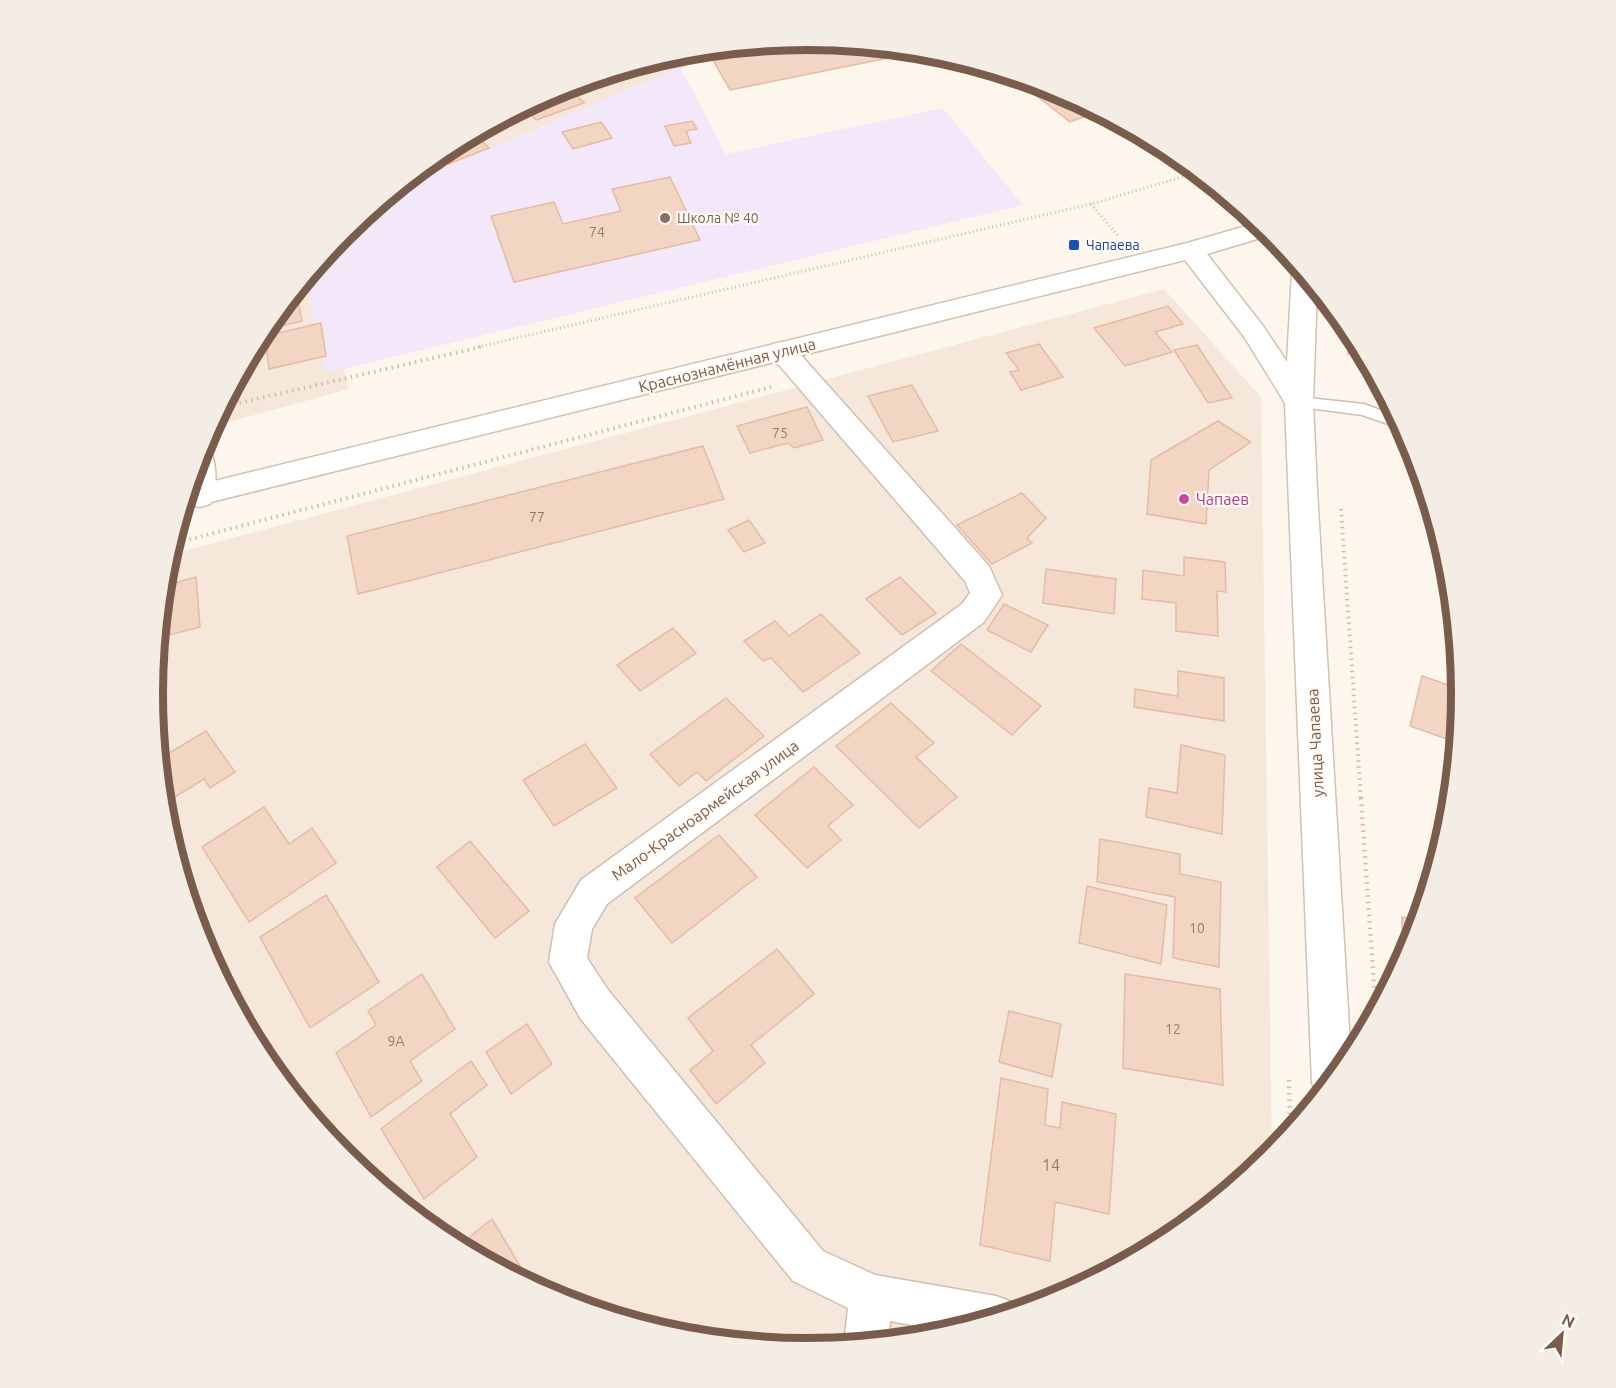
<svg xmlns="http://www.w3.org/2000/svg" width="1616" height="1388" font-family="Ubuntu,sans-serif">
  <rect width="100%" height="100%" fill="#fdf6ec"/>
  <g fill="#f5e8da">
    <path d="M763,43L701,60L375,206L444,149L558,89L681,52Z"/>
    <path d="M318,264L349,389L211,427L264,330Z"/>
    <path d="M1164,289L1261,397L1272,1156L1172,1239L1058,1299L935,1336L808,1349L680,1336L557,1299L444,1238L345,1157L263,1058L203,944L166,821L153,694L166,566L169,555Z"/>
  </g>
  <path fill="#f3e8fa" d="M680,67L726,154L943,108L1023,205L326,373L309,301L311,273L345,231L404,183L445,168Z"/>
  <g fill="#f3d5c3" stroke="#e6bba3" stroke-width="1.5">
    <path d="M816,40L904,48L908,54L730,90L713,60Z"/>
    <path d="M568,86L584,103L536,120L524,106Z"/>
    <path d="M1050,86L1059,89L1100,111L1070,122L1033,93Z"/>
    <path d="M692,121L697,129L686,131L691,143L674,146L665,126Z"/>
    <path d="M601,122L612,138L573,149L562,132Z"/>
    <path d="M480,139L489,148L448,164L439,155Z"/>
    <path d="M435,157L442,168L409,179Z"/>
    <path d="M670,177L700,240L514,282L491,216L554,202L563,224L621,211L612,189Z"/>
    <path d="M296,291L302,321L272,328L271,321Z"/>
    <path d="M1168,306L1183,324L1155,332L1172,352L1125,366L1094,328Z"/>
    <path d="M321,323L326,356L269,369L265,336Z"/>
    <path d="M1348,325L1363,350L1348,354Z"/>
    <path d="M1039,344L1063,377L1021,390L1010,372L1019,370L1006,353Z"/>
    <path d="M1197,345L1232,398L1208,403L1174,350Z"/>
    <path d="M912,385L938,431L893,442L868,396Z"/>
    <path d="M807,407L823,440L794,448L788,443L750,453L737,426Z"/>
    <path d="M1218,421L1251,442L1209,470L1206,524L1147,514L1151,460Z"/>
    <path d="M703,446L724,499L358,594L347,536Z"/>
    <path d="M1022,493L1046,518L1027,538L1032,543L992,564L957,525Z"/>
    <path d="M749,520L765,543L744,552L728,530Z"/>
    <path d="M1184,557L1225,562L1226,592L1217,591L1218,636L1176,631V603L1142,599L1143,570L1184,576Z"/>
    <path d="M1046,569L1116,579L1114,614L1043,603Z"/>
    <path d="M196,577L200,627L158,638L164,586Z"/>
    <path d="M900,577L936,613L902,635L866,599Z"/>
    <path d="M1004,604L1048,625L1031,652L987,630Z"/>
    <path d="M821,614L860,653L803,692L771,658L763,661L744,641L775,621L789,636Z"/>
    <path d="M673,628L696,653L640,691L617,665Z"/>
    <path d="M961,644L1041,706L1012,735L931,671Z"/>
    <path d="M1178,671L1224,678V721L1134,707L1135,689L1178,696Z"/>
    <path d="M1422,676L1463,690L1458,743L1410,726Z"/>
    <path d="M726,698L764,736L706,781L697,772L679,786L650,754Z"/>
    <path d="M891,703L934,743L916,757L957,797L919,828L836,746Z"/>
    <path d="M206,731L235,772L210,788L204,779L170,800L162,787L159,759Z"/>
    <path d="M585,744L617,788L554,826L523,780Z"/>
    <path d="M1181,745L1225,755L1222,834L1146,817L1149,788L1177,793Z"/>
    <path d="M814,767L853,805L828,826L841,840L807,868L755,815Z"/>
    <path d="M264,807L289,844L312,828L336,863L249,922L202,847Z"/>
    <path d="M719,835L757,877L672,943L635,898Z"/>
    <path d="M1100,839L1180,854V874L1221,882L1219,967L1173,958L1175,897L1097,882Z"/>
    <path d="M470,841L529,911L495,938L437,867Z"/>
    <path d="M1087,886L1167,905L1161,964L1079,943Z"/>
    <path d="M326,895L379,982L310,1028L260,937Z"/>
    <path d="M1402,917L1420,921L1413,945L1403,963Z"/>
    <path d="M777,949L814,994L751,1045L765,1063L716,1104L690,1070L713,1051L688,1018Z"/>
    <path d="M422,974L455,1029L410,1061L422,1081L371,1117L336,1053L376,1025L368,1011Z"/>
    <path d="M1125,974L1220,989L1223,1085L1123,1068Z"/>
    <path d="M1009,1011L1061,1024L1052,1077L999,1062Z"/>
    <path d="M527,1024L552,1064L511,1094L486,1052Z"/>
    <path d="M471,1061L487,1085L450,1114L477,1157L424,1199L381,1129Z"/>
    <path d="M1001,1078L1048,1089L1045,1125L1060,1128L1062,1102L1116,1114L1109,1214L1055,1202L1050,1261L980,1245Z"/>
    <path d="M492,1219L532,1286L458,1246Z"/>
  </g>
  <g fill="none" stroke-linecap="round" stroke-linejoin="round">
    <defs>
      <path id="lane" d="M1299,397L1364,404L1399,417L1406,430L1362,415L1294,406L1291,402L1294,398Z"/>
      <g id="street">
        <path d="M782,342L791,344L989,566L1002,595L984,622L607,904L592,929L587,958L608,990L823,1251L875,1275L996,1296L1012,1302L1016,1312L950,1332L890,1321L888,1341L844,1345L848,1308L793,1281L580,1018L549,962L555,924L581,880L962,604L970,593L965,581L773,358L769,351L773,344Z"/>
        <path d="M202,446L209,448C217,462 218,490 210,504L200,507L190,504L186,498Z"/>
      </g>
      <path id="secondary" d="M1260,222L1274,234L1207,254L1263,326L1287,362L1292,272L1296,266L1299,265L1317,287L1313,402L1317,490L1351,1060L1320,1098L1312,1083L1285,403L1245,338L1185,260L183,509L190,487L1187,243Z"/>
    </defs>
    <use href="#lane" stroke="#d1beb0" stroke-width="3"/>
    <use href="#street" stroke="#d1beb0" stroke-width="3"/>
    <use href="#secondary" stroke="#d6c0b0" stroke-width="3"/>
    <g stroke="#d9b8a5" stroke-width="3" stroke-dasharray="1 3" stroke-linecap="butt">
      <path d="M1091,204L1119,237"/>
      <path d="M478,347L1091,204L1199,172"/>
    </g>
    <g stroke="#d9b8a5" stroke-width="4" stroke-dasharray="1.5 4.5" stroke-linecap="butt">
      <path d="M222,407L485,346"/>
      <path d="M1341,509L1361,799"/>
      <path d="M172,544L771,387"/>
    </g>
    <g stroke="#d9b8a5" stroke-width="4.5" stroke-dasharray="1.5 5" stroke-linecap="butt">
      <path d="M1361,798L1376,1015"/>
      <path d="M1289,1080L1290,1134"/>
    </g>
    <use href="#lane" fill="#fff" fill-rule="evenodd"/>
    <use href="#street" fill="#fff" fill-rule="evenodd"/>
    <use href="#secondary" fill="#fff" fill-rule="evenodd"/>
  </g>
  <circle fill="#8d6e63" stroke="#fffaf3" stroke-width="2" cx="665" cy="218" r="6"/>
  <rect fill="#1a4fb4" stroke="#fffaf3" stroke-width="2" x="1068" y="239" width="12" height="12" rx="3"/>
  <circle fill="#d1479c" stroke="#fffaf3" stroke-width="2" cx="1184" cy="499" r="6"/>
  <g text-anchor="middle" stroke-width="4.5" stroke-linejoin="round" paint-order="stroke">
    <g font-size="14" fill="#785e54" stroke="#fffaf3" text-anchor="start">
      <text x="677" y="223">Школа № 40</text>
    </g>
    <g font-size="14" fill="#987a6a">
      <text x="597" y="237">74</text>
      <text x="780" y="438">75</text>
      <text x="537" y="522">77</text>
      <text x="1197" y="933">10</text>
      <text x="1173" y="1034">12</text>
      <text x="396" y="1046">9А</text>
    </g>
    <g font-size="14" fill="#164399" stroke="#fffaf3" text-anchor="start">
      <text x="1086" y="250">Чапаева</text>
    </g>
    <g font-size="16" fill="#7a5c4d" stroke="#fffaf3">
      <text transform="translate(727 365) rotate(-14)" y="6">Краснознамённая улица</text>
      <text transform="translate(1315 743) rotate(-93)" y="6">улица Чапаева</text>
      <text transform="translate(705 810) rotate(-36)" y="6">Мало-Красноармейская улица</text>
    </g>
    <g font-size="16" fill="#b23c85" stroke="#fffaf3" text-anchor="start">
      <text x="1196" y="505">Чапаев</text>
    </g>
    <g font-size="16" fill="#987a6a">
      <text x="1051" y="1171">14</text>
    </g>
  </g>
  <path d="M0 0H1616V1388H0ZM163 694a644 644 0 1 1 1288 0a644 644 0 1 1-1288 0Z" fill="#f4ede6" fill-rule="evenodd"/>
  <path fill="none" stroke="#7a5c4d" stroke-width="8" d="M163 694a644 644 0 1 1 1288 0a644 644 0 1 1-1288 0Z"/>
  <g transform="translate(1562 1334) rotate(26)" stroke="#fffaf3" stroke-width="4.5" paint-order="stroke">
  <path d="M0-4.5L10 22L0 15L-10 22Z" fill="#7a5c4d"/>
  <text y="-9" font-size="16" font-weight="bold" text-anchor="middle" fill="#7a5c4d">N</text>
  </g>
</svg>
